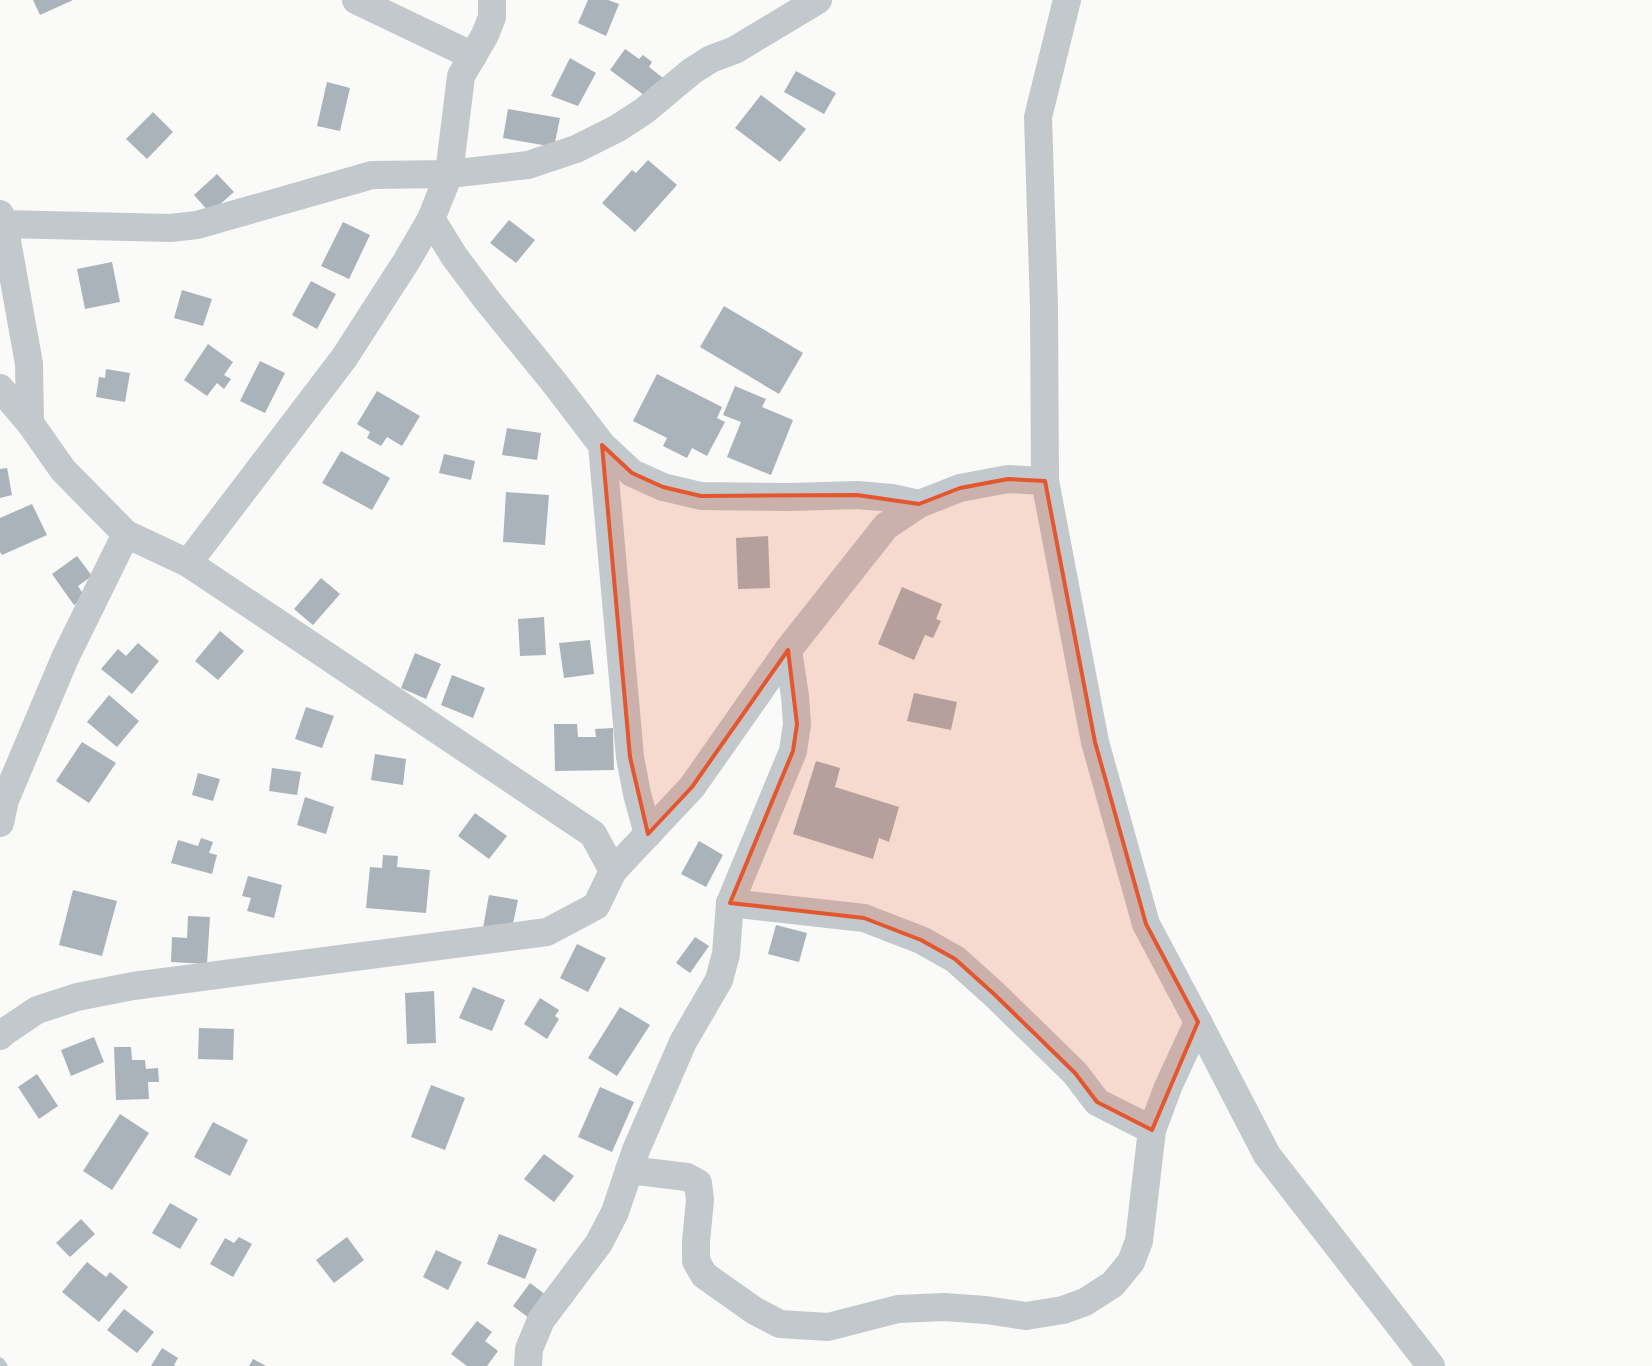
<svg xmlns="http://www.w3.org/2000/svg" width="1652" height="1366" font-family="'PT Sans',sans-serif">
  <rect width="100%" height="100%" fill="#fafaf8"/>
  <g fill="none" stroke-linecap="round" stroke-linejoin="round">
    <path stroke="#bbc7cb" stroke-width="9" d="M0,1362L3,1366"/>
  </g>
  <g fill="#aab3b9">
    <path d="M33,0H73L40,15Z"/>
    <path d="M588,0H608L619,4L606,36L578,23Z"/>
    <path d="M625,49L639,59L643,55L652,62L649,67L663,78L648,98L610,70Z"/>
    <path d="M570,58L596,73L578,106L551,96Z"/>
    <path d="M796,71L836,93L824,114L784,92Z"/>
    <path d="M327,82L350,88L340,131L317,126Z"/>
    <path d="M761,95L806,129L780,162L735,128Z"/>
    <path d="M508,109L560,118L554,147L503,138Z"/>
    <path d="M153,112L173,132L147,159L126,139Z"/>
    <path d="M648,160L677,185L635,232L602,203L632,170L636,173Z"/>
    <path d="M217,174L234,192L210,213L194,195Z"/>
    <path d="M509,220L535,240L516,263L490,243Z"/>
    <path d="M343,222L370,235L349,279L321,266Z"/>
    <path d="M112,262L120,302L85,309L77,269Z"/>
    <path d="M311,281L336,294L317,329L292,315Z"/>
    <path d="M182,290L212,299L203,326L174,318Z"/>
    <path d="M724,306L803,353L779,394L700,347Z"/>
    <path d="M208,344L233,362L224,375L231,379L224,389L217,383L207,396L184,380Z"/>
    <path d="M260,361L285,373L265,413L240,401Z"/>
    <path d="M106,369L130,373L125,402L96,397L99,377L105,378Z"/>
    <path d="M657,374L722,407L717,418L725,422L707,456L692,448L687,458L663,446L667,438L633,421Z"/>
    <path d="M735,386L766,399L762,407L793,420L771,475L727,457L741,422L723,415Z"/>
    <path d="M377,391L420,416L402,446L387,437L381,446L367,438L370,432L357,424Z"/>
    <path d="M507,428L541,433L537,460L502,455Z"/>
    <path d="M341,451L390,478L372,510L322,483Z"/>
    <path d="M444,454L475,461L471,480L439,473Z"/>
    <path d="M7,468L12,495L0,498V469Z"/>
    <path d="M506,492L549,495L545,545L503,542Z"/>
    <path d="M32,504L47,535L2,555L0,552V518Z"/>
    <path d="M768,536L770,588L738,589L736,538Z"/>
    <path d="M77,556L92,576L78,586L85,597L74,605L52,574Z"/>
    <path d="M321,578L340,594L313,625L294,609Z"/>
    <path d="M902,587L942,604L936,619L941,621L933,638L925,635L914,660L878,644Z"/>
    <path d="M544,617L546,655L520,656L518,619Z"/>
    <path d="M220,631L244,651L218,680L195,661Z"/>
    <path d="M590,640L594,674L564,678L559,643Z"/>
    <path d="M138,643L159,661L132,694L101,669L118,649L126,656Z"/>
    <path d="M415,653L441,664L426,699L401,688Z"/>
    <path d="M452,675L485,688L473,718L441,705Z"/>
    <path d="M914,693L957,702L951,730L907,721Z"/>
    <path d="M109,695L139,721L117,747L87,722Z"/>
    <path d="M306,707L334,716L322,748L295,739Z"/>
    <path d="M554,724H577L578,737H596L595,729L613,728L614,770L555,771Z"/>
    <path d="M82,742L116,763L89,803L56,781Z"/>
    <path d="M375,754L406,759L403,785L371,780Z"/>
    <path d="M816,761L840,768L835,787L899,807L889,842L879,838L873,859L793,834Z"/>
    <path d="M272,768L301,772L297,795L269,791Z"/>
    <path d="M198,773L220,779L213,801L192,795Z"/>
    <path d="M305,797L334,807L326,834L297,825Z"/>
    <path d="M475,813L507,836L489,859L458,836Z"/>
    <path d="M201,838L213,842L209,853L217,855L212,874L171,863L178,840L198,846Z"/>
    <path d="M699,841L723,855L706,887L681,874Z"/>
    <path d="M383,855L398,856L397,867L430,870L426,913L366,908L370,867L382,868Z"/>
    <path d="M248,876L282,885L274,918L247,911L251,898L242,896Z"/>
    <path d="M73,890L117,901L102,956L59,945Z"/>
    <path d="M489,895L518,900L511,933L483,928Z"/>
    <path d="M188,916L210,917L207,964L171,962L172,937L187,938Z"/>
    <path d="M776,925L807,933L799,962L768,954Z"/>
    <path d="M695,937L709,946L690,973L676,963Z"/>
    <path d="M577,944L606,958L588,992L560,978Z"/>
    <path d="M473,987L505,1000L492,1031L459,1018Z"/>
    <path d="M434,991L436,1043L407,1044L405,993Z"/>
    <path d="M540,998L559,1010L555,1016L559,1019L547,1039L524,1024Z"/>
    <path d="M620,1007L650,1025L617,1076L588,1058Z"/>
    <path d="M199,1028L234,1029L233,1060L198,1059Z"/>
    <path d="M94,1037L104,1062L71,1076L61,1050Z"/>
    <path d="M114,1047H131L132,1060H145L146,1069L158,1068L159,1082H148L149,1099L116,1100Z"/>
    <path d="M37,1074L58,1106L39,1119L18,1087Z"/>
    <path d="M431,1085L465,1098L445,1150L411,1137Z"/>
    <path d="M600,1087L634,1102L612,1152L578,1137Z"/>
    <path d="M120,1114L149,1133L112,1190L83,1171Z"/>
    <path d="M213,1122L248,1140L230,1176L194,1157Z"/>
    <path d="M544,1154L574,1176L554,1202L524,1179Z"/>
    <path d="M170,1203L198,1219L180,1249L152,1233Z"/>
    <path d="M81,1219L95,1234L70,1257L56,1243Z"/>
    <path d="M499,1234L537,1249L525,1279L487,1264Z"/>
    <path d="M239,1237L252,1244L233,1277L210,1264L225,1238L234,1243Z"/>
    <path d="M347,1237L364,1260L334,1283L316,1260Z"/>
    <path d="M436,1250L462,1262L448,1290L423,1277Z"/>
    <path d="M87,1262L106,1277L110,1272L128,1287L99,1322L62,1292Z"/>
    <path d="M530,1283L550,1298L533,1321L513,1306Z"/>
    <path d="M124,1309L154,1332L137,1353L107,1330Z"/>
    <path d="M477,1321L492,1332L485,1341L498,1351L487,1366H467L451,1354Z"/>
    <path d="M162,1348L178,1358L174,1365L176,1366H151Z"/>
    <path d="M253,1359L266,1366H249Z"/>
  </g>
  <g fill="none" stroke-linecap="round" stroke-linejoin="round">
    <g stroke="#c3c8cc" stroke-width="28">
      <path d="M356,0L473,56"/>
      <path d="M1067,0L1038,117L1044,307L1045,481L1095,742L1146,924L1198,1022L1267,1155L1431,1366"/>
      <path d="M0,214L4,224L29,364L30,423"/>
      <path d="M431,219L454,256L487,300L553,381L602,445L632,473L663,487L701,496L791,497L857,495L892,498L919,504"/>
      <path d="M4,224L170,228L197,225L372,175L449,174L528,165L576,149L618,128L644,111L692,71L711,59L735,50L818,0"/>
      <path d="M0,388L30,423L63,470L126,534L188,563L593,834L613,871"/>
      <path d="M602,445L630,757L637,794L648,834"/>
      <path d="M188,563L344,358L406,262L431,219L449,174L461,76L485,35L492,17V0"/>
      <path d="M0,823L5,800L65,658L126,534"/>
      <path d="M730,903L864,918L921,940L955,959L994,994L1075,1073L1097,1102L1152,1130"/>
      <path d="M0,1036L3,1033L37,1010L77,997L133,986L547,932L596,906L613,871L692,787L788,650L886,526L919,504L960,488L1008,479L1045,481"/>
      <path d="M629,1170L687,1177L698,1183L700,1200L696,1241V1261L704,1275L755,1311L780,1324L828,1327L898,1309L944,1307L986,1310L1026,1316L1063,1310L1085,1302L1113,1284L1131,1262L1139,1241L1152,1130L1168,1087L1198,1022"/>
      <path d="M528,1366L529,1349L541,1320L599,1243L615,1212L636,1150L683,1042L719,980L726,954L730,903L793,751L797,724L795,696L788,650"/>
    </g>
  </g>
  <path fill="#e4572e" fill-opacity="0.2" stroke="#e4572e" stroke-width="4" stroke-linejoin="round" d="M602,445L632,473L663,487L701,496L857,495L919,504L960,488L1008,479L1045,481L1095,742L1146,924L1198,1022L1152,1130L1097,1102L1075,1073L994,994L955,959L921,940L864,918L730,903L793,751L797,724L788,650L692,787L648,834L630,757Z"/>
</svg>
